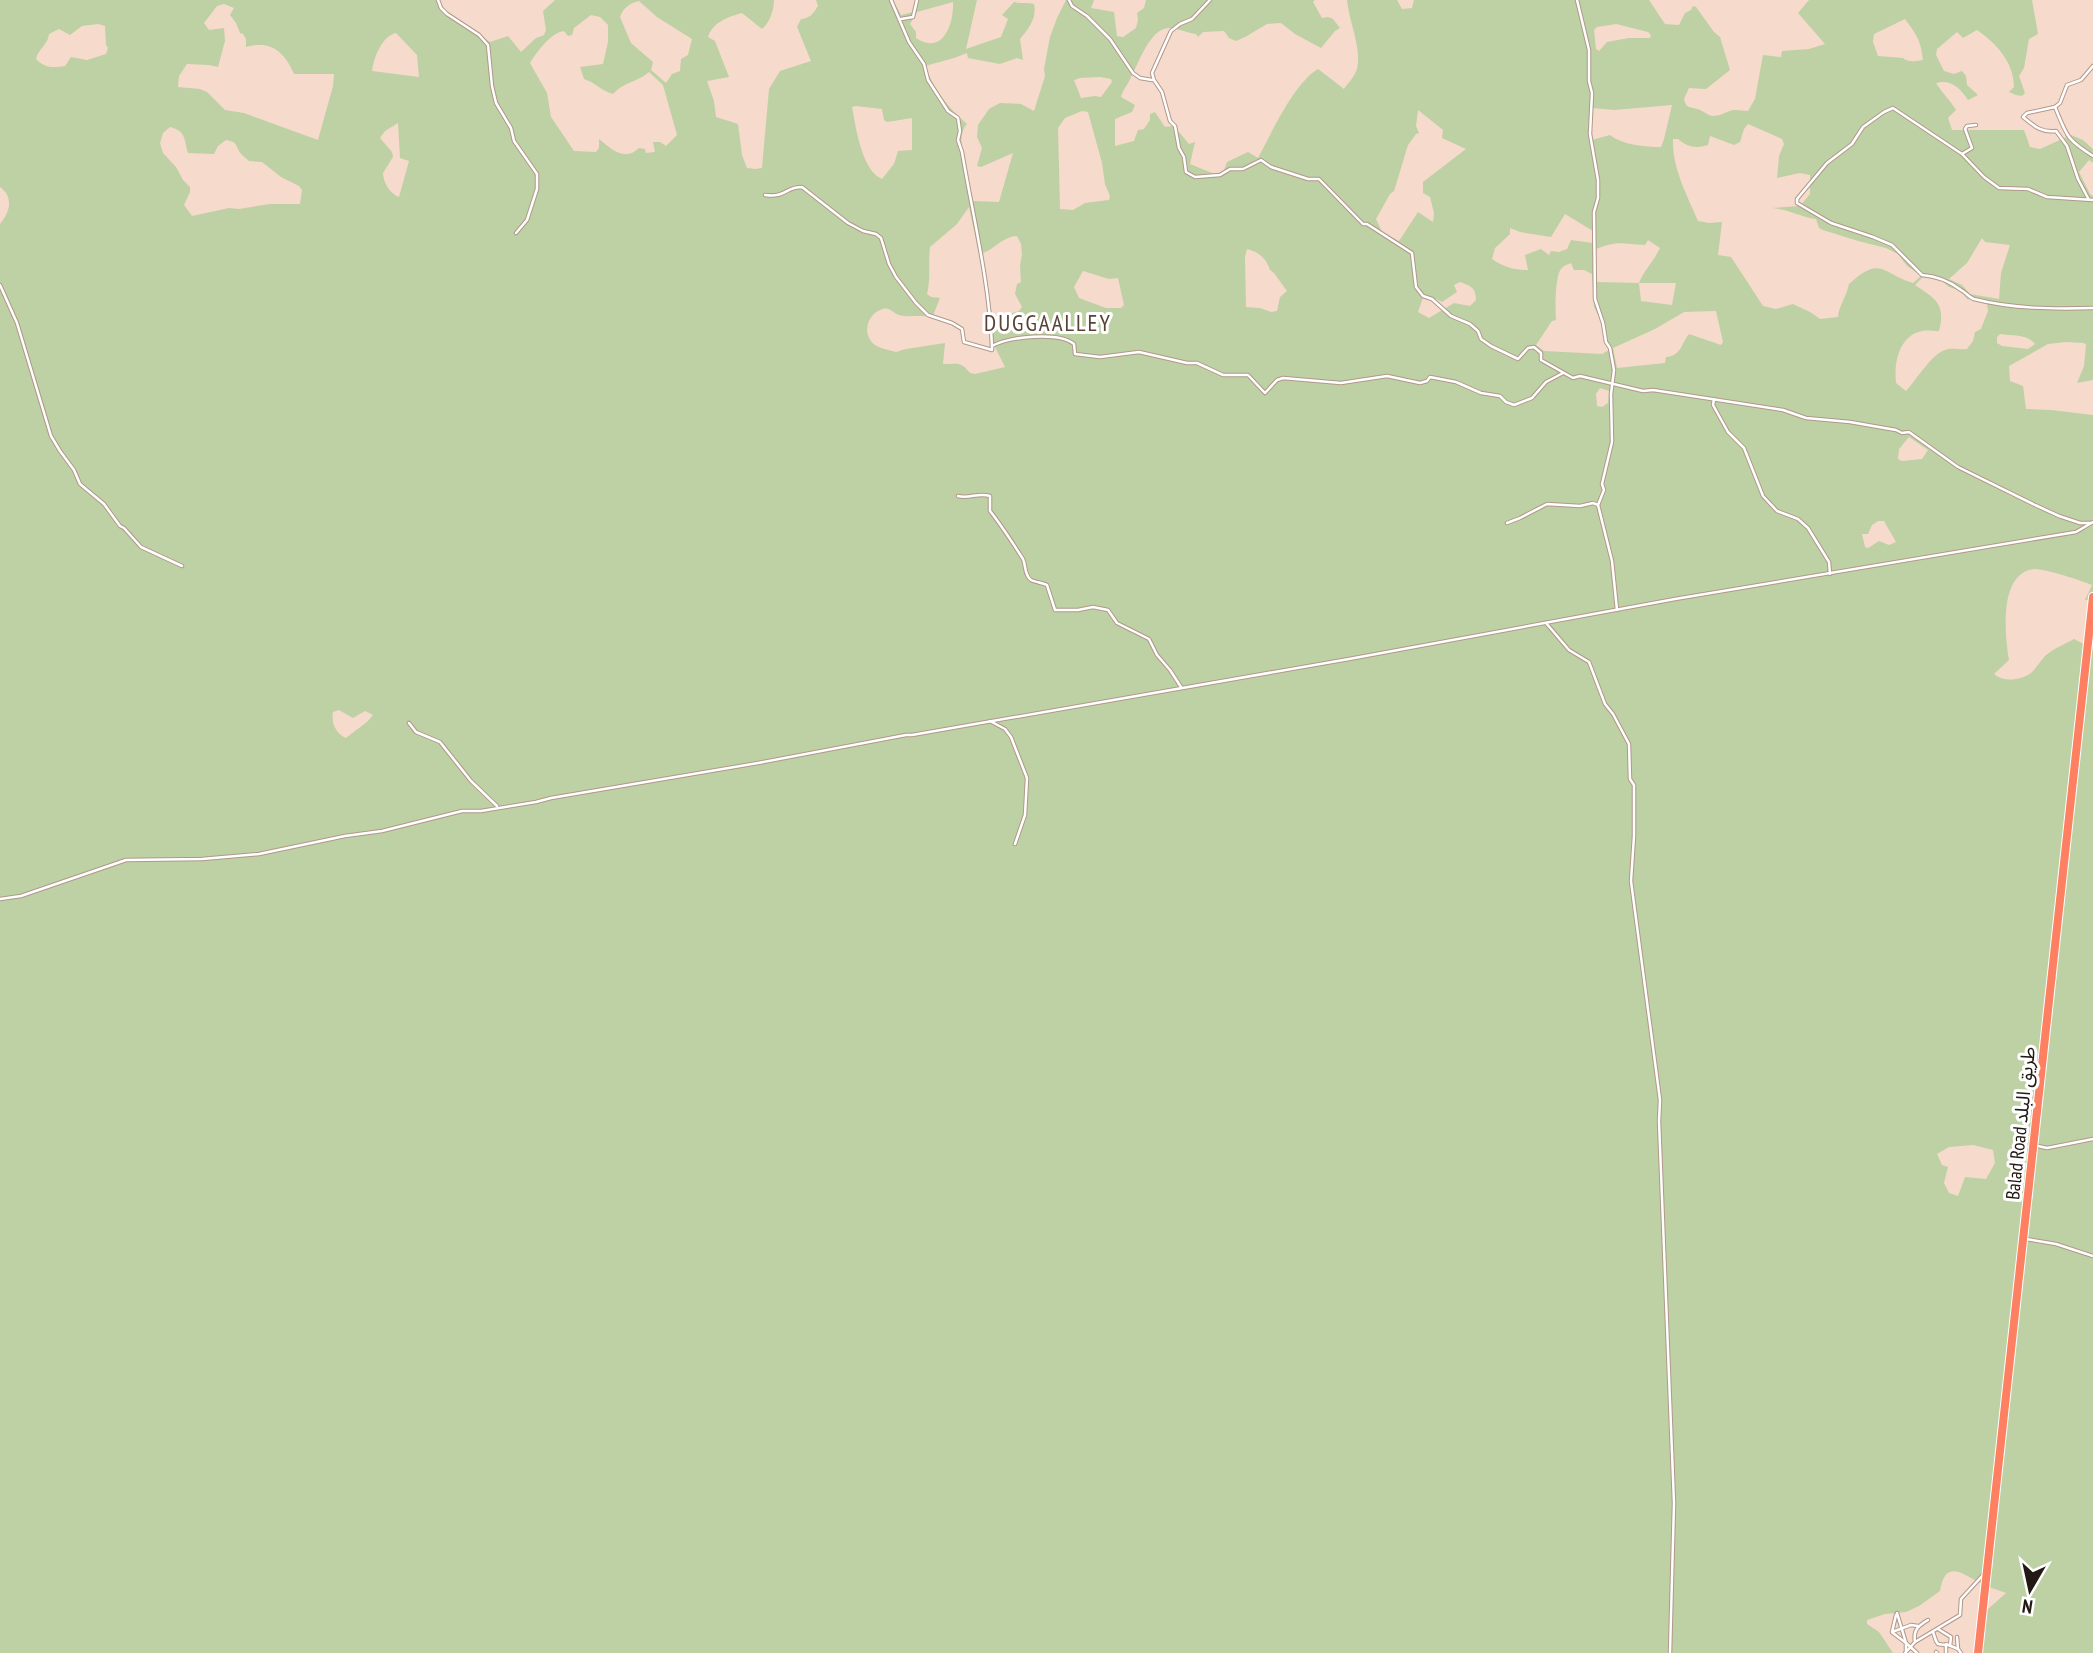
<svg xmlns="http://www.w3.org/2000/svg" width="2093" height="1653" font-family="'PT Sans Narrow','Noto Sans Arabic',sans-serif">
  <rect width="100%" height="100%" fill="#f6dacc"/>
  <path fill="#bdd1a4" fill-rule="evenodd" d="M0,0H439L445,10L490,42L508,36L521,52L536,38L544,35L546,30L543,11L555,0H774C774,10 770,22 762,29L742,13C728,17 713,22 708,37L715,41L729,77L707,81L714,101L716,117L738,124L742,155L747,168L755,169L762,168L769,89L780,71L811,61L797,27L801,19C810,18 813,14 818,6L816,0H893L901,15L913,12L916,0H977L966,49L1001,37L1008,19L1002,15L1014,2C1021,4 1027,2 1034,4C1037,18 1029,28 1020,39L1023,60L1017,58L1000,64L968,58L967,53L954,58L925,66C934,89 948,108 967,124C953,138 969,182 973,201L999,202L1013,153L981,167L977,166L982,148L977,137L978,125L989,109L1000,103L1021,104L1034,111L1045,76L1044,69L1050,37L1057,18L1066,0H1094L1091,8L1114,12L1117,36L1123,37L1136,28L1138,20L1137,13L1144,8L1146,0H1315L1313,2L1322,18L1328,17L1333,19L1340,28L1335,31L1321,48L1295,34L1281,23L1267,24L1245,37L1236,41L1229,38L1224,31L1203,32L1198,37L1196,34C1187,33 1176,27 1168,28C1149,30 1139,63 1131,77C1128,85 1123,89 1121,97L1135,105L1132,112L1115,119V146L1134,141L1138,130L1144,129L1150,120V114L1155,112L1165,127L1173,126L1174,131L1179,132L1189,144L1195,142L1190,164L1212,173H1223L1227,162L1248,152L1258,158C1271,134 1294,83 1318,69L1344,89C1348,83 1355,76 1357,69C1362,48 1349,22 1347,0H1397L1402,9L1412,8L1414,0H1649L1665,24L1679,25L1685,13L1691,10L1693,6L1696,7L1714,32L1720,37L1730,70L1706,89L1689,88L1684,99C1686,108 1689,107 1697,109C1703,110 1706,115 1713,116C1720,116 1723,113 1730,111C1734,109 1742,111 1748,111L1755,99L1763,55L1781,57L1782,51L1809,49L1825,44L1798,13L1809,0H2032L2038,34L2029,39L2024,68L2019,76L2025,93L2022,96L2016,95L2009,92L2014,87C2014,62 1996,43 1977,30L1963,38L1957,32L1937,49L1936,55L1944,71L1954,74L1962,71L1966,76L1967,85L1978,95L1968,100C1960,88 1951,79 1936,83C1942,93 1950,100 1956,110L1948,118L1952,130H2024L2030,147L2040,149L2071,135L2083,140L2093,149V163L2089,160L2079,172L2090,194L2093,196V380L2077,383L2084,366L2086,345L2084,343L2066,342L2048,344L2009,366L2010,381L2023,386L2026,409L2051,410L2093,415V600H2085L2092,585C2083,581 2043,568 2034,569C1998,573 2005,636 2009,660L1994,674C2003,682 2020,681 2031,673C2036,669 2040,661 2045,656C2053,649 2065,644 2074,639L2093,649V1653H1974L1978,1618L2006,1593C1998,1590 1988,1587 1980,1583C1962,1573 1945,1559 1940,1591L1919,1606L1906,1612L1885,1614L1867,1620V1624L1879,1632L1893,1653H0V224C10,212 14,197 0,187ZM639,1L657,17L692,39L688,55L681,59L680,71L672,74L666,83L651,70L653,62L631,43L620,17C623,8 630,3 639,1ZM953,2C954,24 943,56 916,38V32L910,24L917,12ZM224,4L234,8L230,15L236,23L240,33L243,34L246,39V47C271,40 284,51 294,74H334L333,86L318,140L244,113L225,110L207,92L200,89L178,87L179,76L187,64L209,65L218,67L225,41L224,28L209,30L204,23L217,6ZM591,15L600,17L608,25V42L603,64L580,67L584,79C595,82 601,91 613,94C625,81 638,82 649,72L663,85L677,135L666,146L660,142H653L655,152L646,153L645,149L639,148C625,162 611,149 599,139V148L596,152L574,151L551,117L547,93L530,63C537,52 551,32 564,31L568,36L572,35L574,28ZM1905,19C1916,34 1921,40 1923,60C1916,61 1908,63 1903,58L1878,56L1873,42L1874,34ZM98,24L105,26L106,45L108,48L106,54L87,60L71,57L65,66C54,68 44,68 36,59C38,49 48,45 49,34L59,29L70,35L82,26ZM1616,24L1648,32L1651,35L1650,38H1629L1607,42L1599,51L1596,49L1594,30L1597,27ZM396,33L417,55L419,77L372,71C374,57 382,36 396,33ZM1100,77L1111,79L1112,82L1101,97L1095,96L1081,98L1074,80L1080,78ZM1672,105L1664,139L1661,147C1644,147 1623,145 1610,135L1592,140C1590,130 1586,117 1592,108L1614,110ZM856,106L882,109L884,120L887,122L912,118V150L898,151L894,164L882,179C862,171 856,128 852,107ZM1418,110L1443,130L1442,138L1466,149L1423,182V193L1430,197L1434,213L1433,222L1418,212L1399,241L1382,232L1376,219L1390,194L1394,191L1408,145L1416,134L1419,133L1416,126ZM1082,111L1088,112L1102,163L1105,184L1110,196L1109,200L1085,203L1073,210L1060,209L1058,128L1065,118ZM398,123L400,158L409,161L399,197C390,194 383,182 383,173L393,157L392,152L380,138L385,131ZM1748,124L1782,139L1784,144L1779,156L1777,178L1800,173L1810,175V194L1800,206L1772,208C1788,209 1800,217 1816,219L1819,228L1823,230L1858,241L1886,248L1898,254L1907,266L1920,275V277L1913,283C1881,273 1881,255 1849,284C1847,295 1838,308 1838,317L1820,319L1810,312L1793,304L1776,309L1763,306L1731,257L1718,255L1722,222L1709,223L1698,221C1687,195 1672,168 1673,139H1678C1687,147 1696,149 1708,145L1710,136L1734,145L1740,142L1744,129ZM170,127C186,131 184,139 188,153L214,154L218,146L226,140C236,142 235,143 239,151C241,155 246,158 249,161L262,162L281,177L299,186L302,190L300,204H270L239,209L229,208L192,216L184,205L190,192V187L183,180L176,167L163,153L160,143L163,133ZM969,207L980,259L983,260V253C996,248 1002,237 1017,236L1021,244L1022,254L1020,266L1021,282L1017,284L1015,294L1022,307L1019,311L994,319L993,343L1005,367L975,374L970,373C961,361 957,364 943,364L945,343L906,349L896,352C890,350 881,349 875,345C861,335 867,313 883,309C889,307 893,313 899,315C908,318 920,314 932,318L940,298L931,297L927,294C931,278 928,263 930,247L957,224ZM1565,214L1593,231V243L1571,240L1567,249L1559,252L1551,251L1549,255L1541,249L1525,255L1528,270C1514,270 1504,267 1492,259L1495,248L1510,234V228L1520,232L1551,237ZM1982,238L1985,242L2010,245L2001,273L1999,299L1970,294L1962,285L1949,279L1967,263ZM1648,240L1660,248C1654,261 1644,270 1639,283L1596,282V249C1618,240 1623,244 1645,245ZM1247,249C1259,252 1266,258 1270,270L1274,273L1287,291L1280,297L1277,311L1271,312L1260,308L1246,307L1245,257ZM1571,263L1574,270H1584L1592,274L1594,307L1601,321L1605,343L1609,350L1602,354L1544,351L1536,345L1552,321L1556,320C1555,310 1555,276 1561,269C1564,265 1567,265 1571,263ZM1083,271L1109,279L1118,278L1124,305L1121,308H1106L1079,298L1074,287ZM1923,277L1942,281L1949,287L1961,291L1967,299L1987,304L1988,311L1981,329L1975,332L1973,341L1967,349C1960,350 1951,347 1945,350C1932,354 1916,380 1906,391L1896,383C1894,364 1898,336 1922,331C1927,330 1934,331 1939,331C1946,304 1936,299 1915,285ZM1460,282C1471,286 1476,288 1476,300L1470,306L1454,303L1429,318L1418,312L1423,298L1436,299L1442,302L1457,292L1454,285ZM1639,283H1676L1672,305L1641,301ZM1716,311L1723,342L1721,345L1689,334C1681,344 1681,356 1666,357L1665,363L1617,368L1613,348L1655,329L1684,312ZM2000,334C2012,336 2028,334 2035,344L2028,349L2002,346L1997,343V337ZM1600,388L1609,391L1608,403L1602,407L1597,406L1596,394ZM1909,437L1928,450L1922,459L1902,461L1898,459L1899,449ZM1878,521H1884L1896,542L1889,545L1879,541L1868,548L1865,547L1862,534H1868L1872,525ZM339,710L353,718L365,711L373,715C366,725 355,730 346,738C336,734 331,723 333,712ZM1973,1145L1993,1150L1995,1163L1986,1179L1965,1177L1958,1196L1949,1193L1944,1183L1948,1167L1942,1165L1937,1154L1949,1147Z"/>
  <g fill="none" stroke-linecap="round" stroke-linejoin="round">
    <defs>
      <g id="street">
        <path d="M438,0L441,8L447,14L479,35L488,45L492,86L496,103L511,128L514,141L537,174V189L527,220L516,233"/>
        <path d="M891,0L909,42L924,64L928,80L948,111L958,118L960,131L958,140L962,152C973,217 989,280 992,346"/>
        <path d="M1069,0L1072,6L1087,16L1110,39L1133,73L1140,78L1152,80"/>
        <path d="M1210,0L1192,19L1180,24L1171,31L1152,73L1154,80L1162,92L1170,121L1175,126L1179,148L1184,157L1186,172L1195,177L1220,175L1230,169H1243L1261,160L1271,167L1308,179H1319L1363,224H1367L1412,253L1416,287L1423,296L1432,299L1451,316L1470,324L1478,331L1481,339L1491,346L1518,359L1528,348L1534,347L1541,353V360L1573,378L1580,376L1643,391L1653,390L1783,410L1806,418L1850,422L1896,430L1902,433L1909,432L1958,467L2035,505L2059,516L2080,523H2091"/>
        <path d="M1577,0L1589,50V81L1592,93L1590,134L1598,180V198L1594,212L1595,299L1603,323L1606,342L1610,348L1614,370L1611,394L1612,442L1602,484L1604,490L1598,505L1612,561L1617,610"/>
        <path d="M901,19L913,17L917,0"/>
        <path d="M2093,66L2081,80L2067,85L2060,103L2055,107C2067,136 2066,139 2093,156"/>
        <path d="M2055,107L2027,113L2023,117C2034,126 2041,133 2056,131L2067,146L2078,179L2089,200"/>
        <path d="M1962,154L1972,148L1965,129L1967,126L1976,125"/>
        <path d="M765,195C786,198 785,187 802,187L848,223L863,231L876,234L881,238L889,264L896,277L916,303L928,315L952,323L962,329L964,342L992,350V346C1009,337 1058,331 1074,344L1075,354L1100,357L1139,352L1187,363H1197L1223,375H1248L1265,393L1277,380L1283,378L1341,383L1387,376L1420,383L1427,381L1430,377L1456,382L1481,393L1500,396L1506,402L1514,405L1532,398L1546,382L1563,373"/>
        <path d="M2093,200L2047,197L2028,189L1999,188L1984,177L1962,154L1893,108L1884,112L1863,127L1852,144L1827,163L1797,199V203L1831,223L1873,237L1892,245L1922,275C1937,276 1949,281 1961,290C1967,293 1968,297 1974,299C2013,309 2053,309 2093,308"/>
        <path d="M0,285L17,323L51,436L60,451L74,470L80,484L104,504L120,526L124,528L141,547L182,566"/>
        <path d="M1714,399L1713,405L1728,432L1744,448L1763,496L1777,511L1798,519L1808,528L1829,562L1830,574"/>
        <path d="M958,496C970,499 978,492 990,496V511C1002,526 1012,542 1023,559C1026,565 1024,575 1031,580C1035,582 1043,583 1047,585L1055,610H1078L1093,607L1108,610L1117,623L1149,639L1157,655L1170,670L1181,687"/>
        <path d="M1507,523L1520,518L1547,504L1580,506L1593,503L1598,505"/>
        <path d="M1546,623L1569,650L1589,662L1605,704L1613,714L1629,744L1630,779L1634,785V836L1631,881L1660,1100L1659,1121L1674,1503L1670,1653"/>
        <path d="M990,721L1005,729L1011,737L1027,778L1025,815L1015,844"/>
        <path d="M409,723L416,732L440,742L471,781L497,806"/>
        <path d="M0,899L21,896L126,860L202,859L259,854L345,836L382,831L462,811H481L536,802L551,798L758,763L906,735H912L1349,659L1675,599L2076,532L2093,522"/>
        <path d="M2038,1146L2047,1148L2093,1139"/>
        <path d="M2026,1239L2056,1244L2093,1256"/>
        <path d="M1897,1613L1906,1643L1917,1653"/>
        <path d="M1938,1629L1951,1637L1950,1646"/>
        <path d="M1892,1632L1911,1625L1918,1626"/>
        <path d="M1892,1632L1896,1615"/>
        <path d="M1933,1632L1936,1641L1938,1644L1945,1645"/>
        <path d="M1893,1633L1906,1643V1651"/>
        <path d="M1957,1637L1958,1649"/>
        <path d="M1915,1642C1913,1630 1918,1626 1928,1620"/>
        <path d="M1936,1652L1937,1653"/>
        <path d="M1905,1653L1915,1642L1960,1615L1961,1599L1983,1575"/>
        <path d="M1946,1653V1644L1958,1649L1961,1653"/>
      </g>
      <path id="highway" d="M1978,1653L2093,597"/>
    </defs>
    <use href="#street" stroke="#b1988a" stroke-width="4.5"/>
    <use href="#highway" stroke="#fff" stroke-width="10"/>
    <use href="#street" stroke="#fff" stroke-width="2.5"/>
    <use href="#highway" stroke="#fe8062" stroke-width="8"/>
  </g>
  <g text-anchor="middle" stroke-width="6" stroke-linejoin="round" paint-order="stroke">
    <g font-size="19" fill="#231914" stroke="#fff">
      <text transform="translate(2020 1123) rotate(-84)" y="7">Balad Road طريق البلد</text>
    </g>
    <g font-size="23" letter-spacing="2" fill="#584236" stroke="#fff">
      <text x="1048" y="331">DUGGAALLEY</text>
    </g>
  </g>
  <g transform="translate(2030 1590) rotate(189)" stroke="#ffffff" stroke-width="5" paint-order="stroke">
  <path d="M0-5L12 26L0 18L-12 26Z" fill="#231914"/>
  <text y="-10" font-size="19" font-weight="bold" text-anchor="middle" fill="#231914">N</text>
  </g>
</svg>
